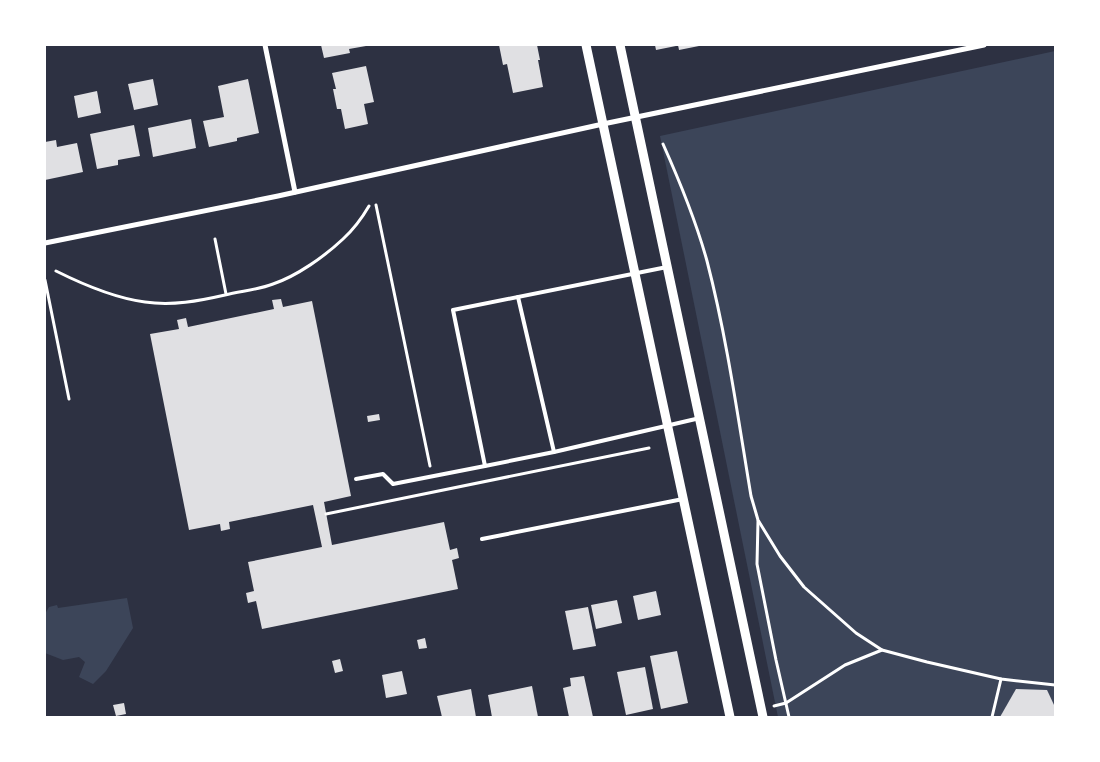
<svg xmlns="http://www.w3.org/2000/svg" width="1100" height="762" font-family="Lato,sans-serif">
  <rect width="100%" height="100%" fill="#2d3142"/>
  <g fill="#3c4559">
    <path d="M1055,51V717H778L660,136Z"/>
    <path d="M127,598L133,628L106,671L93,684L79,677L85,662L79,657L63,660L45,653V614L49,607L57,605L58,608Z"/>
  </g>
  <g fill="#e0e0e3">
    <path d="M321,45H366V46L349,49L350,53L324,58Z"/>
    <path d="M499,45H537L540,60H538L543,87L513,93L507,64L503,65Z"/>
    <path d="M655,45H676V46L656,50Z"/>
    <path d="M678,45H699V46L679,50Z"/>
    <path d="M366,66L374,102L364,104L368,124L345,129L341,109H337L333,89H336L332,73Z"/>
    <path d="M153,79L158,105L134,110L128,84Z"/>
    <path d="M248,79L259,133L237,138V141L209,147L203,121L224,117L218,86Z"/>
    <path d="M97,91L101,113L78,118L74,96Z"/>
    <path d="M191,119L196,148L153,157L148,128Z"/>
    <path d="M134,125L140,156L118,160V165L97,169L90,134Z"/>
    <path d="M56,140L57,147L77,143L83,172L45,180V142Z"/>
    <path d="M281,299L283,307L312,301L351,496L324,502L332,545L444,522L450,550L457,548L459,558L452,560L458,589L262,629L256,601L248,603L246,593L254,591L248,562L322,547L313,505L229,522L230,529L221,531L220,524L189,530L150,334L179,329L177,320L186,318L188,327L274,309L272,300Z"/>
    <path d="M379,414L380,420L368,422L367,416Z"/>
    <path d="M656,591L661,615L638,620L633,596Z"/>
    <path d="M617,600L622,623L596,629L591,605Z"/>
    <path d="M588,607L596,646L573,650L565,611Z"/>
    <path d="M425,638L427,648L419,649L417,640Z"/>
    <path d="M677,651L688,703L661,709L650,656Z"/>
    <path d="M340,659L343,671L335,673L332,661Z"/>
    <path d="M645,667L653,709L626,715L617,672Z"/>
    <path d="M402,671L407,694L386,698L382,675Z"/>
    <path d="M584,676L593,717H569L563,688L571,686L570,678Z"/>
    <path d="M532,686L538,717H492L488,695Z"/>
    <path d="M471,689L476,717H442L437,696Z"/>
    <path d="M1016,689L1047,690L1055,707V717H1000Z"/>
    <path d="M124,703L126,714L116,716L113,705Z"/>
  </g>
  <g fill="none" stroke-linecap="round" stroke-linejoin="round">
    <g stroke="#fff" stroke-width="3">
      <path d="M663,144C680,182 696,221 707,261C727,338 738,418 751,496L758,520L780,556L804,587L856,633L882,650L927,662L1001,679L1055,685"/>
      <path d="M376,205L430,466"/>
      <path d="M215,239L226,294"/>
      <path d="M56,271C84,285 114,298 145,302C172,306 199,301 225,295C240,291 258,290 273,284C297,276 325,256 343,239C354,229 362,218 369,206"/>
      <path d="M45,280L69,399"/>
      <path d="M326,514L649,448"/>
      <path d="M758,521L757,564L776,660L789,717"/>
      <path d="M774,706L786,703L845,665L882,650"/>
      <path d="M992,717L1001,679"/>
    </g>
    <g stroke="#fff" stroke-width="4">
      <path d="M667,267L453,310L485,466L554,452L700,418"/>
      <path d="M518,297L554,452"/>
      <path d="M356,479L383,474L393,484L485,466"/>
      <path d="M482,539L683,499"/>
    </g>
    <g stroke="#fff" stroke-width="5">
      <path d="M265,45L295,192"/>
      <path d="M45,243L278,196L603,124L984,45"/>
    </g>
    <g stroke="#fff" stroke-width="9">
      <path d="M586,45L730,717"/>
      <path d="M620,45L763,717"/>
    </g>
  </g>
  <rect width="1100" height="762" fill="none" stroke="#ffffff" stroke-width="92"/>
</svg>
